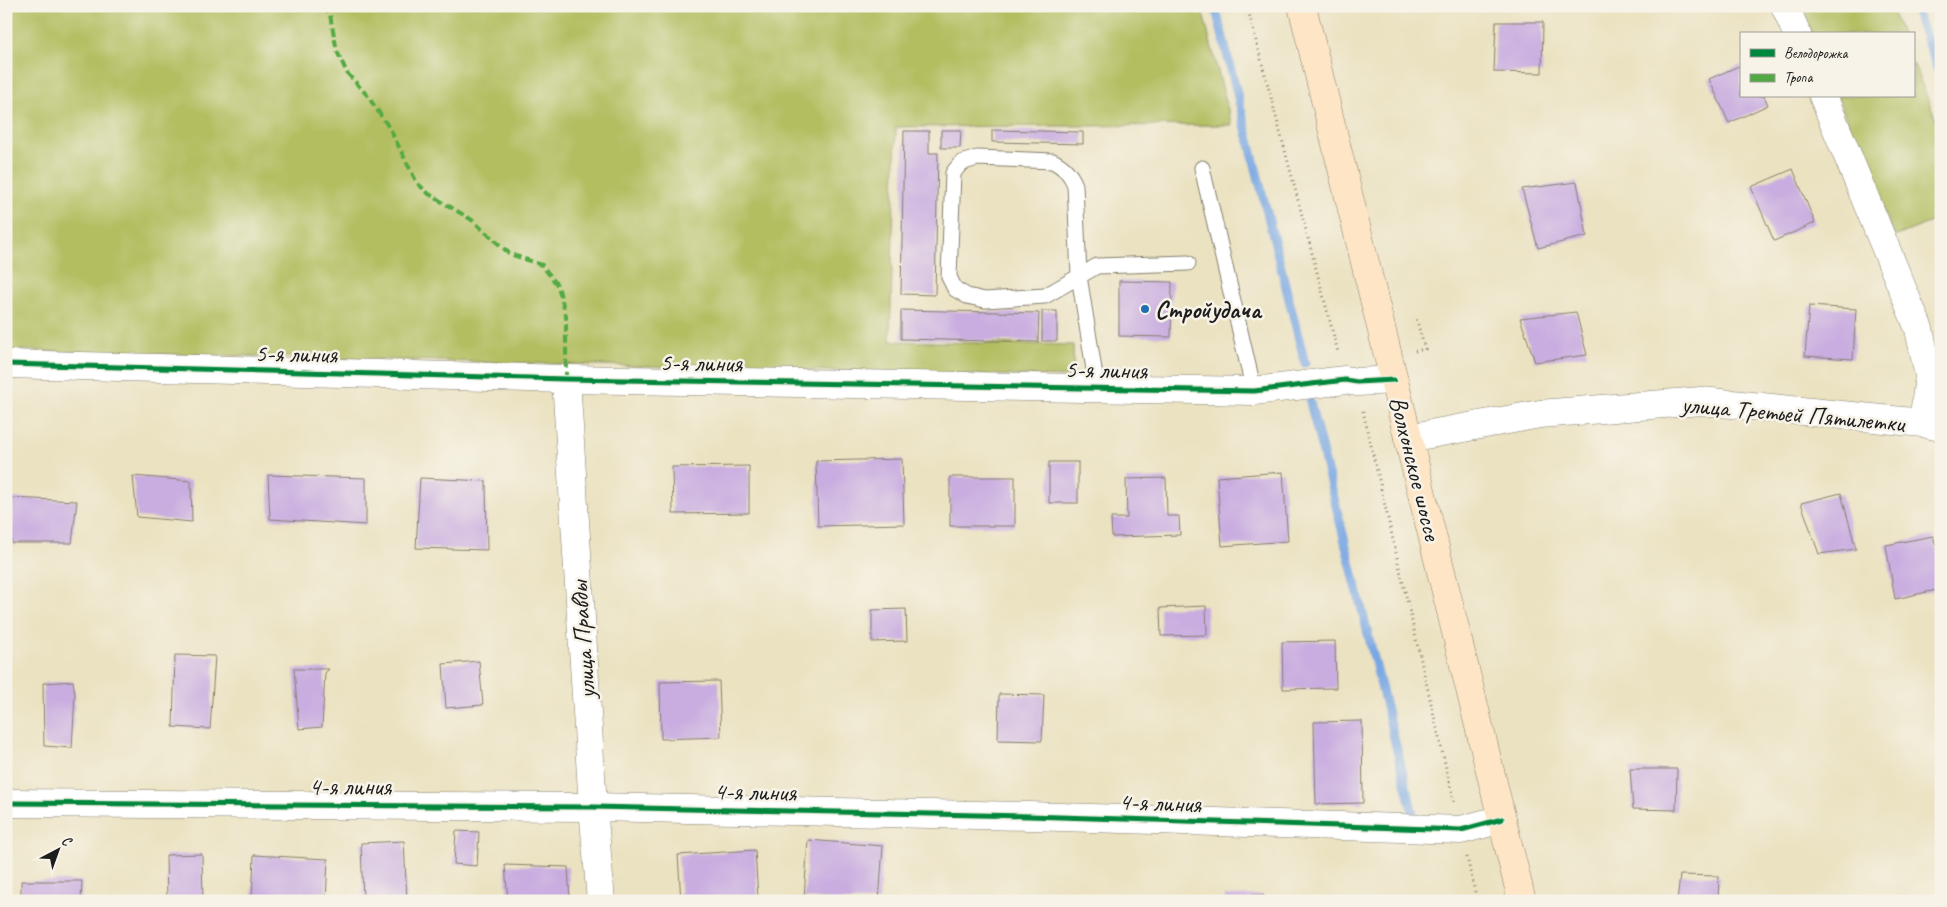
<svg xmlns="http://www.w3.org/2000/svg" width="1947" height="907" font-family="Caveat,sans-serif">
  <rect width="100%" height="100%" fill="#f7f3e8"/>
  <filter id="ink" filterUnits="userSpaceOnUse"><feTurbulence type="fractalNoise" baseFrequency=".02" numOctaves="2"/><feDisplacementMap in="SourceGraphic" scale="10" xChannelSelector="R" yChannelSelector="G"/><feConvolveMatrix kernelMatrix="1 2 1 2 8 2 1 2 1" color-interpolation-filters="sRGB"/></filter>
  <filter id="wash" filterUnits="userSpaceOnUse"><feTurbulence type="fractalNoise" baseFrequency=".0096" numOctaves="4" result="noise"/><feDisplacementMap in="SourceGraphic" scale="20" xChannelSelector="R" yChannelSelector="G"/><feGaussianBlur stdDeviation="1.12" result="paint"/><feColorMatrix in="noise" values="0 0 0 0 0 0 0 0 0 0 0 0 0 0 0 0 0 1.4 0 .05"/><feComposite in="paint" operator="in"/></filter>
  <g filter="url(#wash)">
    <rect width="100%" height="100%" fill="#ebe2c1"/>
    <g fill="#b2be60" stroke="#676d3e">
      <path d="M6,6H1201L1232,125L896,127L890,341L1073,345L1074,377L6,350Z"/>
      <path d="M1801,6H1890L1902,34H1812Z"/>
      <path d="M1913,63L1941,131V218L1894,237L1837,96H1913Z"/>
    </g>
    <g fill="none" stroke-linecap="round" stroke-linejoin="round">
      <g stroke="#79a7e2" stroke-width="9">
        <path d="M1215,6L1305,363"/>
        <path d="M1914,6L1941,78"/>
        <path d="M1310,402L1413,814"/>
      </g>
    </g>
    <g id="blocks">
      <g fill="#c9ade0">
        <path d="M1496,22H1543L1542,73L1494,72Z"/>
        <path d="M1741,65V96H1764L1768,105L1729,123L1709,79Z"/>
        <path d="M941,130H961L960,148H941Z"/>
        <path d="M992,130L1083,132V144L992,142Z"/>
        <path d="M904,131H929V153H938L935,295L901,294Z"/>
        <path d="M1793,169L1815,223L1774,241L1751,187Z"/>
        <path d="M1577,182L1587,236L1538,248L1522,189Z"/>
        <path d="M1119,281L1172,282L1171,337L1119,336Z"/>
        <path d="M1809,306L1856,309L1853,359L1805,356Z"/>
        <path d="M901,310L1039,313L1038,342L901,339Z"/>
        <rect x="1042" y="311" width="15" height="30"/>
        <path d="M1576,312L1587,355L1535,362L1520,318Z"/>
        <path d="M902,459L904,524L818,526L816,461Z"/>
        <rect x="1049" y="462" width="29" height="41"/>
        <path d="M749,466V513L673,514L672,467Z"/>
        <path d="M1283,472L1288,541L1222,546L1217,477Z"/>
        <path d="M268,475L366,478V525L270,519Z"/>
        <path d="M133,476L191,481L192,522L137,517Z"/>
        <rect x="950" y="477" width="65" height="49"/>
        <path d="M420,478L486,481L487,550L416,548Z"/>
        <path d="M1166,478L1167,516H1179L1180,535L1112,537L1111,518H1127L1126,479Z"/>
        <path d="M1841,493L1856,549L1819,554L1801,503Z"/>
        <path d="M12,498L77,501L72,543H11Z"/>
        <path d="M1933,536L1941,561V589L1895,599L1886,545Z"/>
        <path d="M1206,606L1207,635L1161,636L1160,608Z"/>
        <path d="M906,609L907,641L872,642V610Z"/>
        <path d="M1335,641L1336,688L1283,689L1282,642Z"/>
        <path d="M175,655L215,656L210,729L173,727Z"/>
        <path d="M479,661L483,705L446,708L443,664Z"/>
        <path d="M294,669H329L325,673L322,727L299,729Z"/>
        <path d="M73,681L75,694L72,748L44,746L43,683Z"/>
        <path d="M719,681L721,737L661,739L660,682Z"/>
        <path d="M999,694L1044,695L1042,741L998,740Z"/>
        <path d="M1362,721L1363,803L1316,804L1314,722Z"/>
        <path d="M1630,769H1677L1676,810L1633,809Z"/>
        <path d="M456,831L479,832L477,866L454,864Z"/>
        <path d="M808,840L883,846L879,901H841L804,898Z"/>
        <path d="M404,841L407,901H363L361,843Z"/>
        <path d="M755,850L758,898L681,901L678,855Z"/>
        <path d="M202,854L203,900L167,901L166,855Z"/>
        <path d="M254,855L328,859L326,901H252Z"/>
        <path d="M505,865L568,867L570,901H508Z"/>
        <path d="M1680,875L1719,876L1718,901H1677Z"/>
        <path d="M21,881H82L81,901H21Z"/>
        <path d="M1263,895L1264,901H1225V896Z"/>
      </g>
    </g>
  </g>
  <g filter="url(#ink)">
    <use href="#blocks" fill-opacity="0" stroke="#847f6e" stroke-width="1"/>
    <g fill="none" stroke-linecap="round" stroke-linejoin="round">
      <defs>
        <g id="service">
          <path d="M1202,168L1254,391"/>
          <path d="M1097,388L1079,276L1075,185C1070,173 1064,167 1053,161L977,158L961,163L953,173L949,277L955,289L967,296L985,300L1045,296L1097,266L1188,263"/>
        </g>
        <g id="minor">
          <path d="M1785,6L1797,34"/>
          <path d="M1823,96L1919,329L1929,376L1923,423"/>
          <path d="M6,364L566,379L1254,391L1345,380L1357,382L1394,380"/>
          <path d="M566,379L593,807L601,901"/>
          <path d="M1408,438L1540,414L1701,401L1923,423L1941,427"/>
          <path d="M6,803L593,807L1029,816L1461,830L1502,819"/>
        </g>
        <path id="secondary" d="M1302,6L1522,901"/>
      </defs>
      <use href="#service" stroke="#847f6e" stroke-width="17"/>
      <use href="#minor" stroke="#847f6e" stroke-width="29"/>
      <use href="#secondary" stroke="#847f6e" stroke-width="29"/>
      <g stroke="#847f6e" stroke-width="3" stroke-dasharray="1 4" stroke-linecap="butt">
        <path d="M1247,6L1338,352"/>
        <path d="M1415,351L1425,349L1416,318"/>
        <path d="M1363,411L1454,802"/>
        <path d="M1467,857L1477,901"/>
      </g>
      <use href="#service" stroke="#fff" stroke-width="15"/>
      <use href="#minor" stroke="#fff" stroke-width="28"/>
      <use href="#secondary" stroke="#fde5c5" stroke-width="28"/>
      <path stroke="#52a943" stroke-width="4" stroke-dasharray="8 4" stroke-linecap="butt" d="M323,6L330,15L337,51L347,73L367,95L390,129L417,183L429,194L472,220L510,254L542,265L558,286L566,316V379"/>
      <defs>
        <g id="cycleway">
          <path d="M6,364L566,379L1254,391L1345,380L1357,382L1394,380"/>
          <path d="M6,803L593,807L1029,816L1461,830L1502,819"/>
        </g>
      </defs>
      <use href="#cycleway" stroke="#f7f3e8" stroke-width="8"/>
      <use href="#cycleway" stroke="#00873e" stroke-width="5"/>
    </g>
  </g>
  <circle fill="#1f6fb2" stroke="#f7f3e8" stroke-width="2" cx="1145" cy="309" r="5"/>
  <g text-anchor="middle" stroke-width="5" stroke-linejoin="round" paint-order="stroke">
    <g font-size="25" font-weight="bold" fill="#1c1c1c" stroke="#f7f3e8" text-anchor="start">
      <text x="1155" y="318">Стройудача</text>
    </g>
    <g font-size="25" fill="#1c1c1c" stroke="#f7f3e8">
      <text transform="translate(296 353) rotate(1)" y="9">5-я линия</text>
      <text transform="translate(701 362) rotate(1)" y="9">5-я линия</text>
      <text transform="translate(1106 369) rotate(1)" y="9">5-я линия</text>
      <text transform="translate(1793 413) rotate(5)" y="9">улица Третьей Пятилетки</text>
      <text transform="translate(1416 468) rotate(76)" y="9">Волхонское шоссе</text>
      <text transform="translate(582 640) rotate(-94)" y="9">улица Правды</text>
      <text x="350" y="795">4-я линия</text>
      <text transform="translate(755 791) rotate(1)" y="9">4-я линия</text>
      <text transform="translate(1160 802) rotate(2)" y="9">4-я линия</text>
    </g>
  </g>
  <rect width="1947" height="907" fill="none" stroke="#f7f3e8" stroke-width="25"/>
  <rect x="1740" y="32" width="175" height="65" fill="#f7f3e8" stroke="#9f9d96"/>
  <rect x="1750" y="49" width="25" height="8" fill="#00873e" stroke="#9f9d96"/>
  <text x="1784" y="58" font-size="15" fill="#1c1c1c">Велодорожка</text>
  <rect x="1750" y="74" width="25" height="8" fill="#52a943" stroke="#9f9d96"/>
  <text x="1784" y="82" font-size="15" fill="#1c1c1c">Тропа</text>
  <g transform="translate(58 850) rotate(41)" stroke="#f7f3e8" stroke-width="4" paint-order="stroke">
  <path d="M0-4L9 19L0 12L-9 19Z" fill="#1c1c1c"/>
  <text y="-8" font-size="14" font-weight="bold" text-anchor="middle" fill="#1c1c1c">С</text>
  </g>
</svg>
